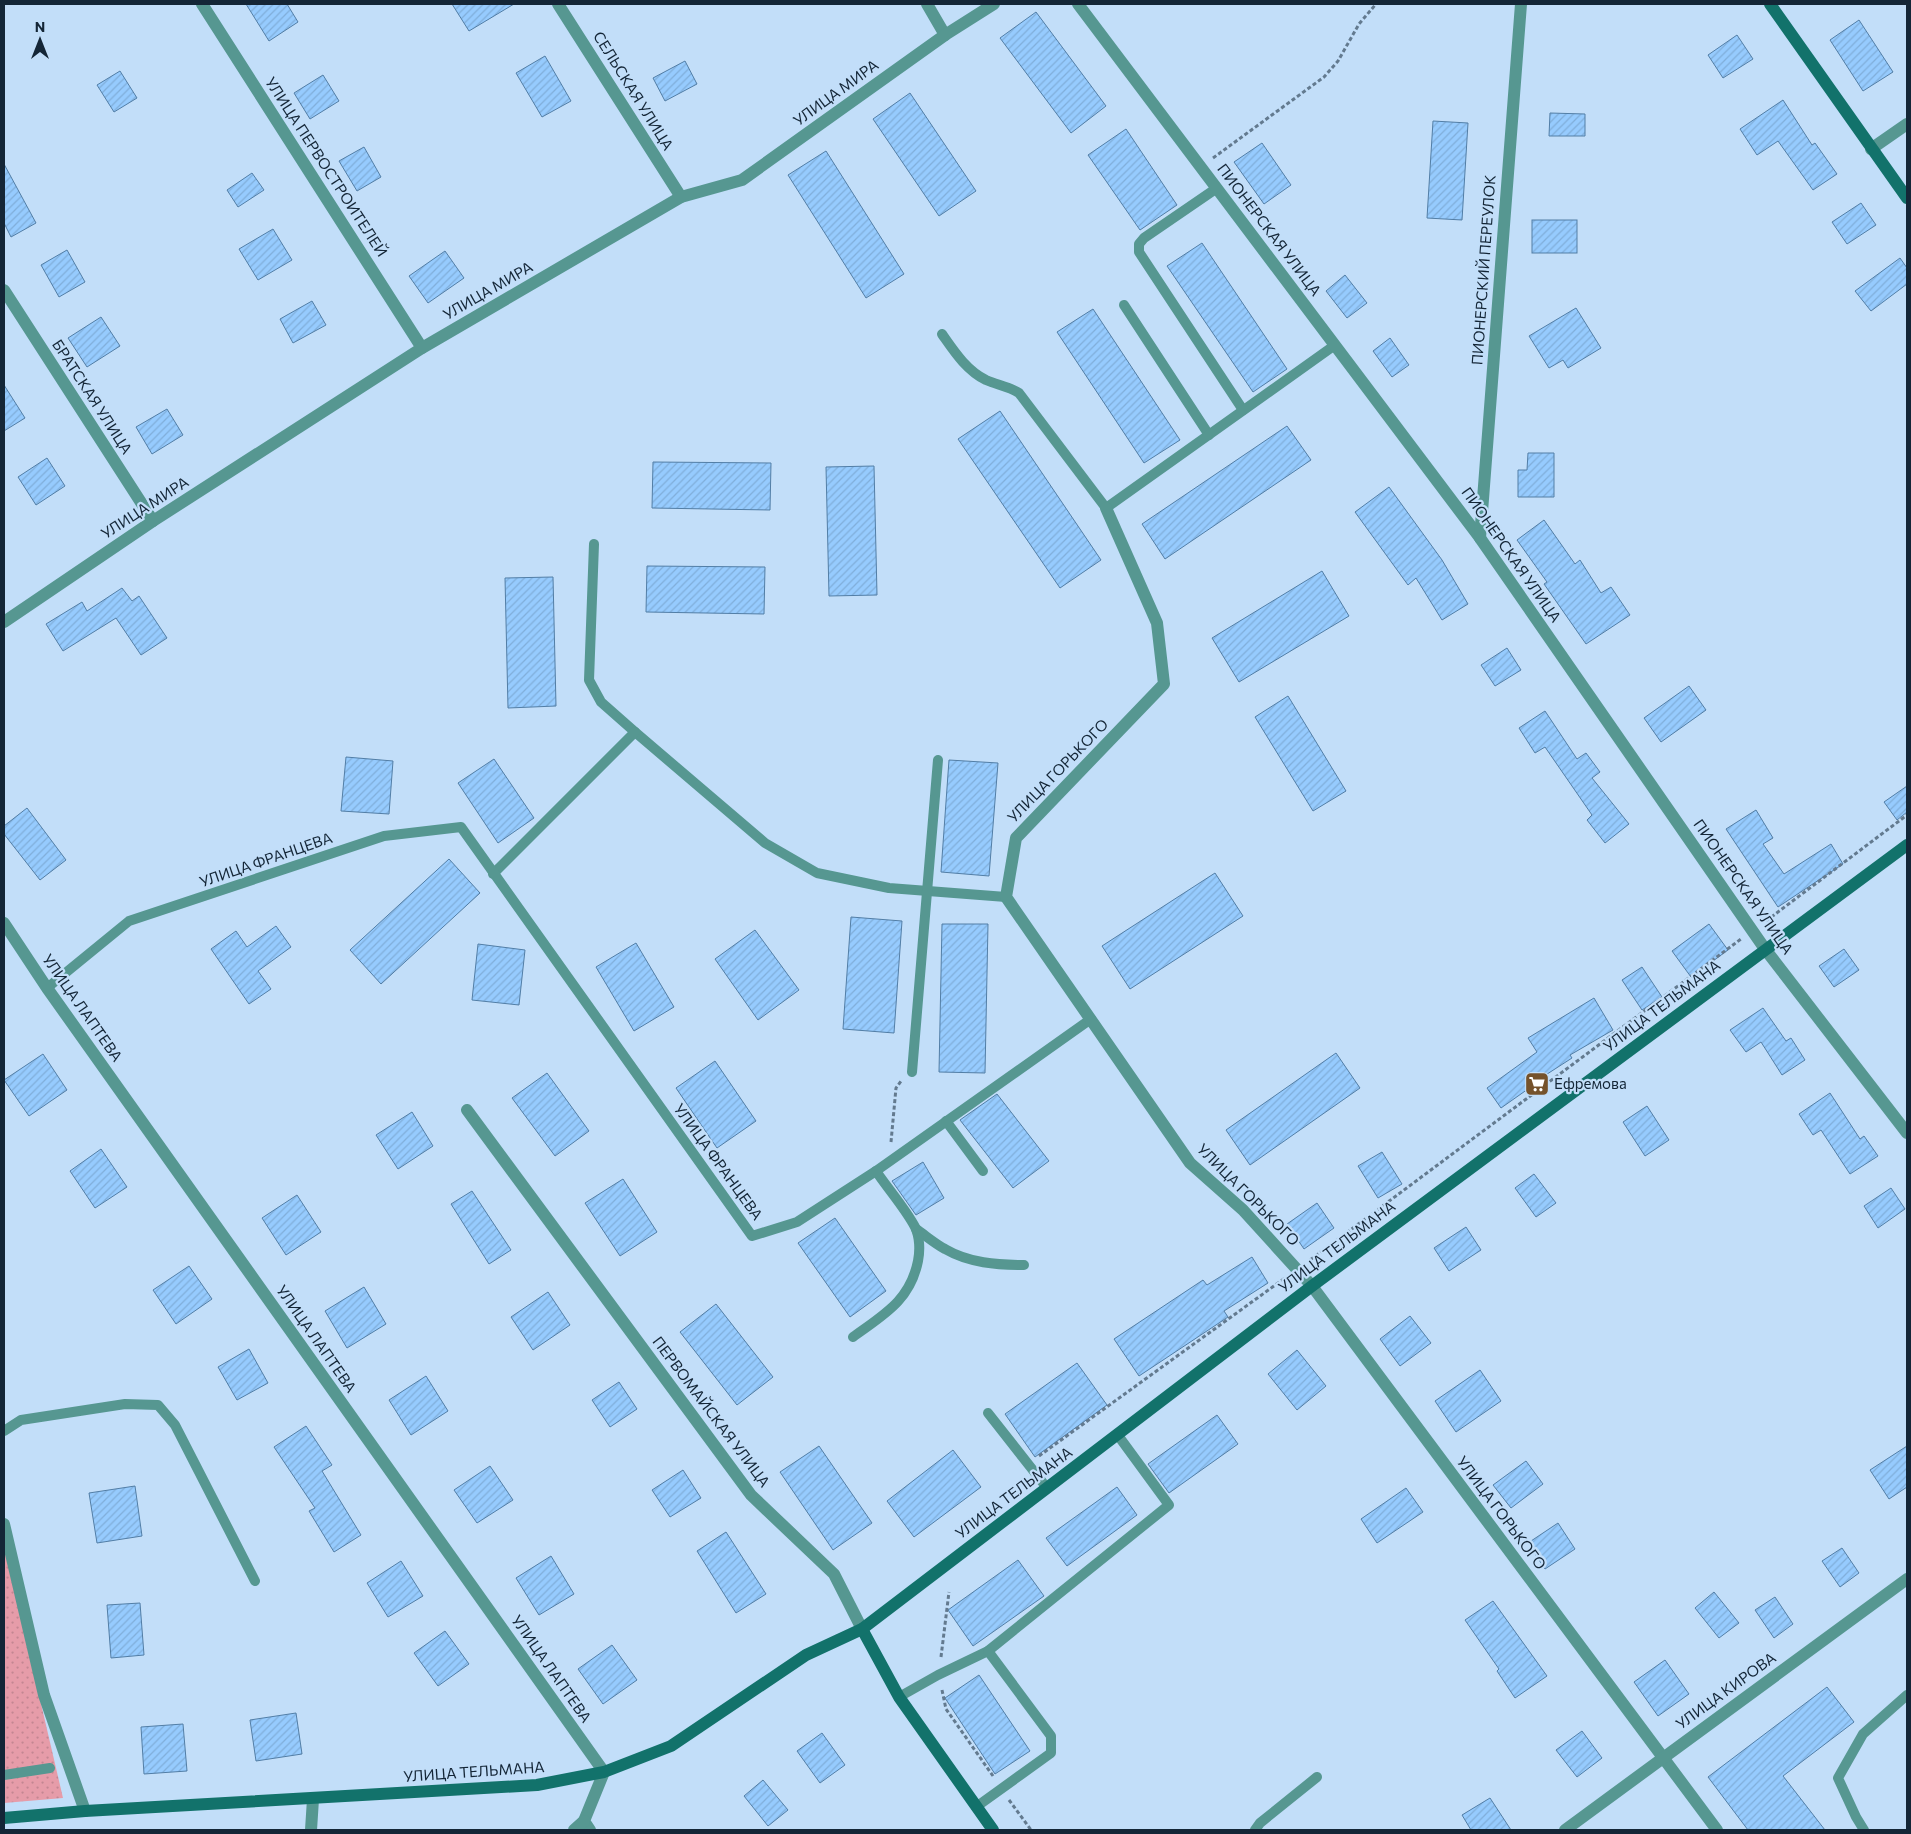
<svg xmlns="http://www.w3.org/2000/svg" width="1911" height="1834" font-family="Commissioner,sans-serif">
  <defs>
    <pattern id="garden-dots" width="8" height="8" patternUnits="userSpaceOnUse" patternTransform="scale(1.25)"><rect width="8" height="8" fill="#e69ca9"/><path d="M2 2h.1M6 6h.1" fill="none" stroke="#c48692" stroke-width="1.8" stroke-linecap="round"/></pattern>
    <pattern id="building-hatch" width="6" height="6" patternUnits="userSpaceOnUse" patternTransform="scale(1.25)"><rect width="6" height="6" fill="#96cbfe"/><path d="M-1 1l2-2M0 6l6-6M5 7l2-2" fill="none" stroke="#80aeda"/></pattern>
  </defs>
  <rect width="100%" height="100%" fill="#c2def9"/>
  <path fill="url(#garden-dots)" d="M4,1545L63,1798L4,1803Z"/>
  <g fill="url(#building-hatch)" stroke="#527ea6">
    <path d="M246,4H287L298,22L269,41Z"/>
    <path d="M452,4H514L469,31Z"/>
    <path d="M1036,12L1106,106L1071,133L1000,38Z"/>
    <path d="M1859,20L1893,72L1863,91L1830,40Z"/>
    <path d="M1737,35L1753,59L1723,78L1708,55Z"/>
    <path d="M545,56L571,101L542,117L516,73Z"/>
    <path d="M685,61L697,84L665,101L653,78Z"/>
    <path d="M120,71L137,98L114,112L97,85Z"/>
    <path d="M323,75L339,101L310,119L294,93Z"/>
    <path d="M910,93L976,191L939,216L873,119Z"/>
    <path d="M1783,100L1812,145L1815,143L1837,174L1813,190L1778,141L1757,155L1740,129Z"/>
    <path d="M1550,113L1585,114V136H1549Z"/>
    <path d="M1433,121L1468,123L1462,220L1427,218Z"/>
    <path d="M1126,129L1177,205L1140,230L1088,155Z"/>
    <path d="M1262,143L1291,185L1264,204L1234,162Z"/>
    <path d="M364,147L381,177L357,191L339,161Z"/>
    <path d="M826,151L904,274L866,298L788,175Z"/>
    <path d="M4,164L36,223L11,237L4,223Z"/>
    <path d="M252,173L264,190L238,207L227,190Z"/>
    <path d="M1861,203L1876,225L1847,244L1832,222Z"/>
    <rect x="1532" y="220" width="45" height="33"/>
    <path d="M273,229L292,260L258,280L239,249Z"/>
    <path d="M1202,243L1287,369L1253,392L1167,266Z"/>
    <path d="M67,250L85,282L59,297L41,265Z"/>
    <path d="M445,251L464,278L428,303L409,276Z"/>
    <path d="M1900,258L1907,268V284L1871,311L1855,291Z"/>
    <path d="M1345,275L1367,303L1347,318L1326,291Z"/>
    <path d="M312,301L326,325L293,343L280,319Z"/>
    <path d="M1576,308L1601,348L1568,368L1563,360L1549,368L1529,336Z"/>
    <path d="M1093,309L1180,440L1144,463L1057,332Z"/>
    <path d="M101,317L120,346L87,367L68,338Z"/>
    <path d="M1390,338L1409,365L1392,377L1373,351Z"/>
    <path d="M4,385L25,418L4,431Z"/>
    <path d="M167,409L183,435L152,454L136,427Z"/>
    <path d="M1000,411L1101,560L1060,588L958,439Z"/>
    <path d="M1287,426L1311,460L1165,559L1142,524Z"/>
    <path d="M1528,453H1554V497H1518V470H1527Z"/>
    <path d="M47,458L65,486L36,505L18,477Z"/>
    <path d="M653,462L771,463L770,510L652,508Z"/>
    <path d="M874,466L877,595L829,596L826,467Z"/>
    <path d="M1389,487L1442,560L1468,604L1442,620L1416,578L1408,585L1355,512Z"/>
    <path d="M1544,520L1575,564L1580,560L1601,593L1611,587L1630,615L1586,644L1544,584L1547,582L1517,540Z"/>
    <path d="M647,566L765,567L764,614L646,612Z"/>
    <path d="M1322,571L1349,616L1239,682L1212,638Z"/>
    <path d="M553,577L556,706L508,708L505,578Z"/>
    <path d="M122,588L132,601L139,596L167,638L141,655L116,618L63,651L46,624L82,602L87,611Z"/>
    <path d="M1507,648L1521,670L1495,686L1481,665Z"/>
    <path d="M1689,686L1706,710L1661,742L1644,718Z"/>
    <path d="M1288,696L1346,791L1313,811L1255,717Z"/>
    <path d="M1545,711L1577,759L1586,753L1600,772L1592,778L1629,824L1605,843L1587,820L1592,815L1545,747L1535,753L1519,728Z"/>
    <path d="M346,757L393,761L389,814L341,811Z"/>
    <path d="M494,759L534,818L498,843L458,783Z"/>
    <path d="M949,760L998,763L989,876L941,872Z"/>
    <path d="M1907,786V812L1897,820L1884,802Z"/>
    <path d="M27,808L66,860L40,880L4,834V826Z"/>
    <path d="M1756,810L1773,838L1763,844L1784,874L1831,844L1843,864L1778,907L1726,829Z"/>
    <path d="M449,859L480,893L381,984L350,950Z"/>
    <path d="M1215,873L1243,916L1130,989L1102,946Z"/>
    <path d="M851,917L902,921L894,1033L843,1029Z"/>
    <path d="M942,924H988L985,1073L939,1072Z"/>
    <path d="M1709,924L1728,950L1691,977L1672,951Z"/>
    <path d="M276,926L291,947L258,971L271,989L249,1004L211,949L236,931L247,947Z"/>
    <path d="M755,930L799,990L758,1020L715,959Z"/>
    <path d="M636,943L674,1007L634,1031L596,967Z"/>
    <path d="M478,944L525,950L519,1005L472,1000Z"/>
    <path d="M1844,949L1859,970L1834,987L1819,966Z"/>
    <path d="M1642,967L1662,997L1642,1010L1622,980Z"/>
    <path d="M1594,998L1613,1030L1570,1055L1572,1058L1527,1087L1528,1089L1501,1108L1487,1088L1537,1052L1528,1038Z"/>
    <path d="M1763,1008L1786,1041L1791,1038L1805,1060L1782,1075L1761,1042L1746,1052L1730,1030Z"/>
    <path d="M1336,1053L1360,1088L1250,1165L1226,1130Z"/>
    <path d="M43,1054L67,1090L29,1116L4,1080Z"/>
    <path d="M715,1061L756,1121L717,1148L676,1088Z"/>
    <path d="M547,1073L589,1131L555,1156L512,1098Z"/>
    <path d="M1830,1093L1860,1139L1864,1136L1878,1156L1850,1174L1821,1130L1813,1135L1799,1114Z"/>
    <path d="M997,1094L1049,1161L1013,1188L960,1120Z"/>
    <path d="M1647,1106L1669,1140L1645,1156L1623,1122Z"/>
    <path d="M412,1112L433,1146L398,1169L376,1135Z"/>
    <path d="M101,1149L127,1187L95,1208L70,1171Z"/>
    <path d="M1382,1152L1402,1184L1378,1198L1358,1166Z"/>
    <path d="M923,1162L944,1198L916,1215L892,1181Z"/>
    <path d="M1534,1174L1556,1203L1536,1217L1515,1188Z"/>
    <path d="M623,1179L657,1232L620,1256L585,1203Z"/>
    <path d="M1891,1188L1905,1209L1878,1228L1864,1206Z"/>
    <path d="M472,1191L511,1250L489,1264L451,1204Z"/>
    <path d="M297,1195L321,1232L286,1255L262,1218Z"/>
    <path d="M1317,1203L1334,1228L1304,1249L1287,1224Z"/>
    <path d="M835,1218L886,1291L850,1317L798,1243Z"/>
    <path d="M1466,1227L1481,1250L1449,1271L1434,1248Z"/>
    <path d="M1252,1257L1268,1283L1224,1311L1228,1317L1139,1376L1114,1339L1203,1280L1207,1285Z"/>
    <path d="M189,1266L212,1299L176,1324L153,1290Z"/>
    <path d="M364,1287L386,1324L347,1348L325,1311Z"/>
    <path d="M548,1292L570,1325L533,1350L511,1317Z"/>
    <path d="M716,1304L773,1377L737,1405L680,1332Z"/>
    <path d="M1410,1316L1431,1343L1400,1366L1380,1339Z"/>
    <path d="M249,1349L268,1383L237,1400L218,1367Z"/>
    <path d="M1297,1350L1326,1386L1297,1410L1268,1374Z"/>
    <path d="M1077,1363L1107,1405L1035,1457L1005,1414Z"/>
    <path d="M1480,1370L1501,1401L1456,1432L1435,1401Z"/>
    <path d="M426,1376L448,1411L411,1435L389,1400Z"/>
    <path d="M619,1382L637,1409L610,1427L592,1400Z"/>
    <path d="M1217,1415L1238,1444L1169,1493L1148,1464Z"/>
    <path d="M306,1426L332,1465L322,1471L361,1535L334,1552L309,1511L315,1508L274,1447Z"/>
    <path d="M819,1446L872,1523L833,1550L780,1472Z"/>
    <path d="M1907,1446V1487L1889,1499L1870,1470Z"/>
    <path d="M953,1450L981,1487L914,1537L887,1501Z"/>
    <path d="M1526,1461L1543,1484L1511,1508L1493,1485Z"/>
    <path d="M490,1466L513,1500L477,1523L454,1490Z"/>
    <path d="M683,1470L701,1498L670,1517L652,1490Z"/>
    <path d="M135,1486L142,1536L97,1543L89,1493Z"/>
    <path d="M1117,1487L1137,1515L1067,1566L1046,1538Z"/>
    <path d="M1406,1488L1423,1512L1377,1543L1361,1519Z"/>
    <path d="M1558,1523L1575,1549L1545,1569L1528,1543Z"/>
    <path d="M726,1532L766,1594L736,1613L697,1551Z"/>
    <path d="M1842,1548L1859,1573L1840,1587L1822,1561Z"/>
    <path d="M551,1556L574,1594L539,1615L516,1578Z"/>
    <path d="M1018,1560L1044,1596L973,1646L948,1610Z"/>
    <path d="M401,1561L423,1596L388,1617L367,1583Z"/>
    <path d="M1714,1592L1739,1623L1719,1638L1695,1608Z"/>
    <path d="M1775,1597L1793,1624L1774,1638L1755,1610Z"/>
    <path d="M1493,1601L1547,1676L1515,1698L1497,1671L1499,1669L1465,1620Z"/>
    <path d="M140,1603L144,1655L111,1658L107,1605Z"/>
    <path d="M445,1631L469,1664L438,1686L414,1653Z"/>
    <path d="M612,1645L637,1680L603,1704L578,1669Z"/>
    <path d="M1665,1660L1689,1694L1658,1716L1634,1682Z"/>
    <path d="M979,1675L1030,1751L995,1774L945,1698Z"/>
    <path d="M1827,1687L1854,1722L1783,1776L1825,1830H1748L1708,1777Z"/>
    <path d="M296,1713L302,1754L256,1761L250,1720Z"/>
    <path d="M183,1724L187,1771L144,1774L141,1727Z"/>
    <path d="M1582,1731L1602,1758L1577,1777L1556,1750Z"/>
    <path d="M822,1733L845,1765L820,1783L797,1751Z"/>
    <path d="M763,1780L788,1810L768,1826L744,1796Z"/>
    <path d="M1490,1798L1511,1830H1471L1462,1815Z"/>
  </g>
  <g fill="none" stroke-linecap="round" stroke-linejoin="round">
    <g stroke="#637a8f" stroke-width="3" stroke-dasharray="4 2.5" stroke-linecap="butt">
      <path d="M1213,158L1324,77L1338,61L1359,24L1376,4"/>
      <path d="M1766,921L1907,815"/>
      <path d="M891,1142L896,1088L901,1081"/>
      <path d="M1310,1260L1741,939"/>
      <path d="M1039,1456L1285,1278"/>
      <path d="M941,1657L949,1592"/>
      <path d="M942,1690L946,1709L993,1776"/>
      <path d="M1009,1800L1031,1830"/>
    </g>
    <g stroke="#569791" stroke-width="10">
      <path d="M1217,188L1144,238L1139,244V252L1243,410"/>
      <path d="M1124,305L1209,435"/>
      <path d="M942,334C954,351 966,370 986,380C997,385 1008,386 1019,393L1106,508L1335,345"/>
      <path d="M594,544L589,680L601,702L635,732L765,843L817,873L889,888L1006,897"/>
      <path d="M493,874L635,732"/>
      <path d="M47,988L129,921L384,836L461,827L752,1236L797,1222L876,1171L1091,1019"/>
      <path d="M912,1072L938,760"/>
      <path d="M946,1121L983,1171"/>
      <path d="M916,1229C925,1235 934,1243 945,1249C969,1263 997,1265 1024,1265"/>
      <path d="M853,1337C883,1315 910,1301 918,1261C920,1251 920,1237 915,1227C905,1208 888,1189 876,1171"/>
      <path d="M988,1413L1047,1488"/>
      <path d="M4,1431L21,1420L125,1404L158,1405L175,1425L255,1581"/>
      <path d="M899,1697L938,1675L988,1651L1169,1505L1117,1434"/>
      <path d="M4,1775L50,1768"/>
      <path d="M976,1807L1051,1753V1736L988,1651"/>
      <path d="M1255,1830L1260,1823L1317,1777"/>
      <path d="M1864,1830L1856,1817L1838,1778L1863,1734L1907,1695"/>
    </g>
    <g stroke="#569791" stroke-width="12">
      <path d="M202,4L422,348"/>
      <path d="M558,4L681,197"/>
      <path d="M927,4L945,35"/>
      <path d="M1078,4L1480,538L1765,949L1907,1133"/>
      <path d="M1871,149L1907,124"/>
      <path d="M4,290L153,521"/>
      <path d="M1106,508L1157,623L1164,684L1016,838L1006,897L1190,1163L1243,1210L1312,1286L1717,1830"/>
      <path d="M1480,538L1521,4"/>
      <path d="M4,622L153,521L422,348L681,197L742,180L945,35L994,4"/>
      <path d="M4,923L47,988L604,1772L584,1821L590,1830"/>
      <path d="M467,1110L751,1495L834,1574L862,1629"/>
      <path d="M4,1524L44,1695L85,1811"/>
      <path d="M311,1830L313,1799"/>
      <path d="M574,1830L584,1821"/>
      <path d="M1565,1830L1907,1579"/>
    </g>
    <g stroke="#12726b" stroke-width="12">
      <path d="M1770,4L1907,198"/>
      <path d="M862,1629L899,1697L993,1830"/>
      <path d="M4,1818L85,1811L537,1785L604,1772L671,1746L806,1655L862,1629L1312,1286L1907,845"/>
    </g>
  </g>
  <defs>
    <symbol id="supermarket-square" viewBox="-11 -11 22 22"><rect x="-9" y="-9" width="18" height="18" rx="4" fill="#75522b" stroke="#c2def9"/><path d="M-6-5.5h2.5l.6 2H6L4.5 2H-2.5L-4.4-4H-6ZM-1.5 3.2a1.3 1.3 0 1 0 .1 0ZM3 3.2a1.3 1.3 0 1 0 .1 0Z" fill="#fff"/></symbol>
  </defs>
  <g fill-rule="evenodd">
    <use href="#supermarket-square" x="1523" y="1070" width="28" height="28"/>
  </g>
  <g text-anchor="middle" stroke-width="4.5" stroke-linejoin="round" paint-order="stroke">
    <g font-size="15" fill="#142637" stroke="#c2def9">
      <text transform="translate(633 91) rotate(58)" y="5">СЕЛЬСКАЯ УЛИЦА</text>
      <text transform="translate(836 93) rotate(-36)" y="5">УЛИЦА МИРА</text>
      <text transform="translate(326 167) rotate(57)" y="5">УЛИЦА ПЕРВОСТРОИТЕЛЕЙ</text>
      <text transform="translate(1269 230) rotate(53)" y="5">ПИОНЕРСКАЯ УЛИЦА</text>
      <text transform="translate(1484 270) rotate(-86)" y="5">ПИОНЕРСКИЙ ПЕРЕУЛОК</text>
      <text transform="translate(488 291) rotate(-30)" y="5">УЛИЦА МИРА</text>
      <text transform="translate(92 397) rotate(57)" y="5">БРАТСКАЯ УЛИЦА</text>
      <text transform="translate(145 508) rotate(-33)" y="5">УЛИЦА МИРА</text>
      <text transform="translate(1511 555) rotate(55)" y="5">ПИОНЕРСКАЯ УЛИЦА</text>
      <text transform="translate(1058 771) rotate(-46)" y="5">УЛИЦА ГОРЬКОГО</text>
      <text transform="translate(266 860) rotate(-19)" y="5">УЛИЦА ФРАНЦЕВА</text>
      <text transform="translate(1743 887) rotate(55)" y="5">ПИОНЕРСКАЯ УЛИЦА</text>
      <text transform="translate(1662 1006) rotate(-37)" y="5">УЛИЦА ТЕЛЬМАНА</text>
      <text transform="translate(82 1008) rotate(55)" y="5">УЛИЦА ЛАПТЕВА</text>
      <text transform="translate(718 1162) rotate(54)" y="5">УЛИЦА ФРАНЦЕВА</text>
      <text transform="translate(1248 1195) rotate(45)" y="5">УЛИЦА ГОРЬКОГО</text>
      <text transform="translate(1337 1247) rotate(-37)" y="5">УЛИЦА ТЕЛЬМАНА</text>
      <text transform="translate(316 1339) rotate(55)" y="5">УЛИЦА ЛАПТЕВА</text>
      <text transform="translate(711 1412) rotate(53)" y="5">ПЕРВОМАЙСКАЯ УЛИЦА</text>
      <text transform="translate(1014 1493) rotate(-37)" y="5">УЛИЦА ТЕЛЬМАНА</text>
      <text transform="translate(1501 1513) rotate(53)" y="5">УЛИЦА ГОРЬКОГО</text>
      <text transform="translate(551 1669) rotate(55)" y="5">УЛИЦА ЛАПТЕВА</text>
      <text transform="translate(1726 1691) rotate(-36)" y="5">УЛИЦА КИРОВА</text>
      <text transform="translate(474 1772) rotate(-4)" y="5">УЛИЦА ТЕЛЬМАНА</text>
    </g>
    <g font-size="15" fill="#142637" stroke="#c2def9" text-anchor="start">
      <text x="1554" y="1089">Ефремова</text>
    </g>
  </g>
  <rect width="1911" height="1834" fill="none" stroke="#142637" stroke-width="10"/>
  <g transform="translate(40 40)" stroke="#c2def9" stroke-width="4" paint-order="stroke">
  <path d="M0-4L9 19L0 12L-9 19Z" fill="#142637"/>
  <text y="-8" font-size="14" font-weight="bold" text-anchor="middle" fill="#142637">N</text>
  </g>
</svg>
